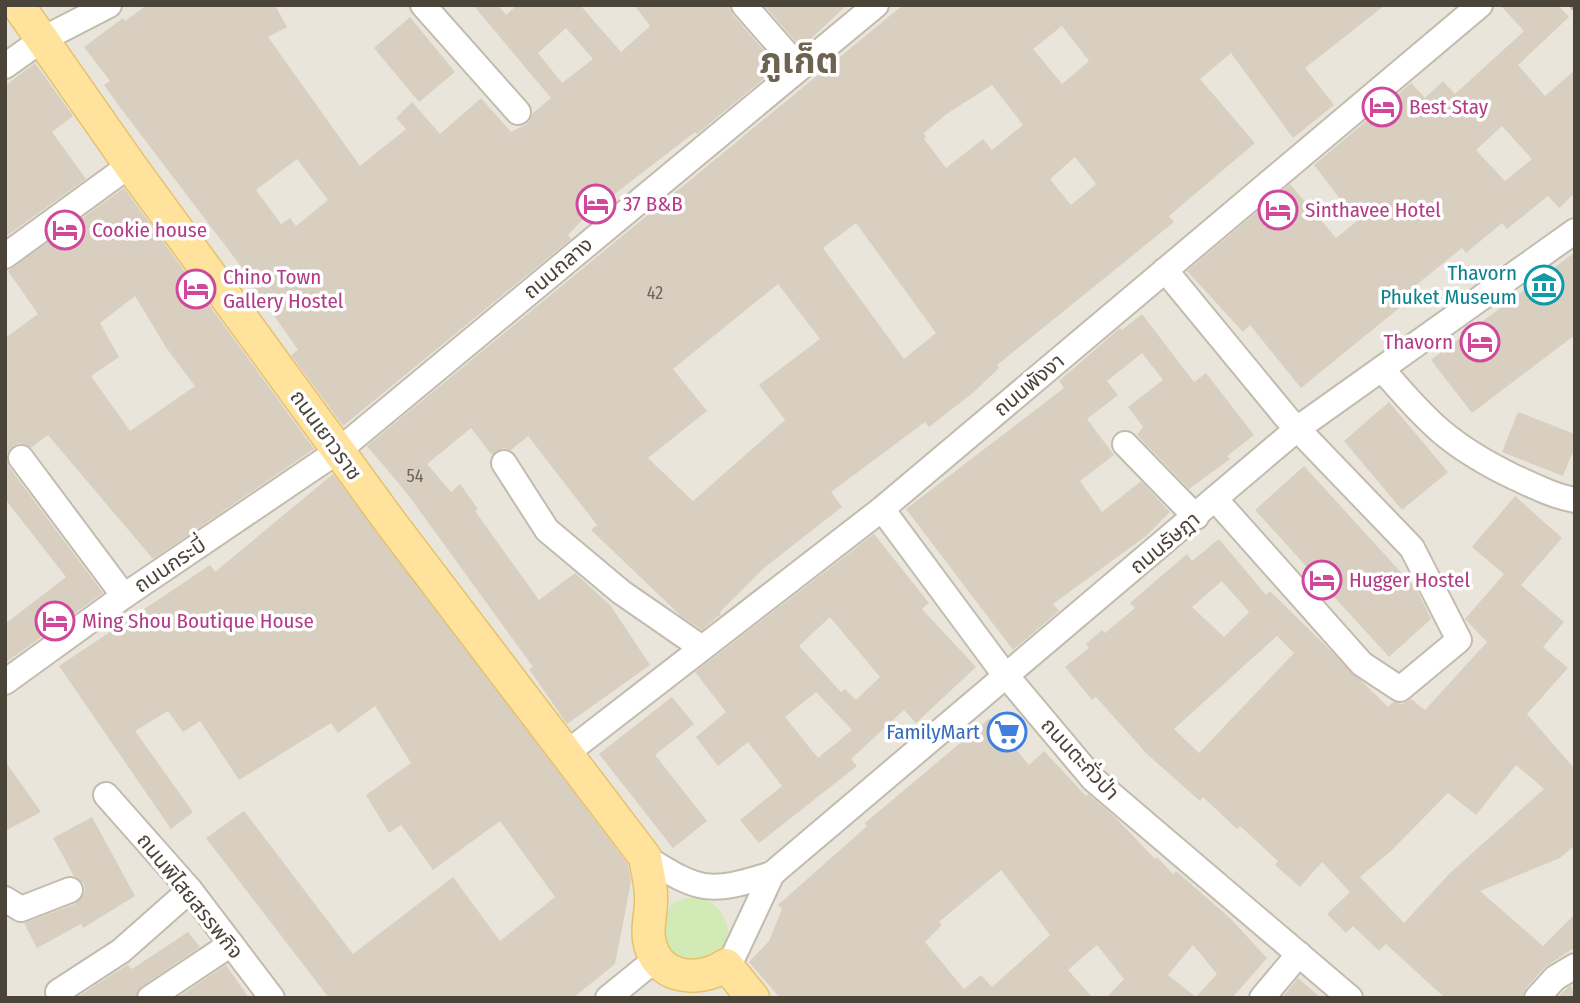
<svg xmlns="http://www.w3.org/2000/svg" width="1580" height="1003" font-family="'Fira Sans Condensed','Noto Sans Thai',sans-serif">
  <rect width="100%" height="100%" fill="#f6f3ec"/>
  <rect fill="#eae5da" x="5" y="5" width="1570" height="993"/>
  <path fill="#d2eab5" d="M697,896C722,902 742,936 716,956C710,960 701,962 695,964L666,951L660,920L674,902Z"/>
  <g fill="#d8cfc1" fill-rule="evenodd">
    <path d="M147,5H275L287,27L268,37L360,166L406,129L396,118L412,102L440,134L481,98L511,132L527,124L532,114L551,98L473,5H498L506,15L517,5H580L621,52L650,26L634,5H729L733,15L778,67L697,134L695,132L585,217L568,235L571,239L343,426L291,355L298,350L254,287L256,286L119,106L104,85L110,81L84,47L123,18L125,21ZM566,28L593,59L562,83L538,53ZM297,159L328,200L296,226L290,218L281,224L256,190Z"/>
    <path d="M764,5H847L801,48Z"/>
    <path d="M903,5H1385L1305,68L1334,105L1293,138L1231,53L1200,79L1255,143L1169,216L1174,222L997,365L999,368L974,392L929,427L925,422L831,492L842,507L764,568L720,612L721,614L702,630L681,616L591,530L597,525L528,436L511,450L503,448L492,455L471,428L427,464L451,492L460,484L478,509L475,511L539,600L575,573L611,606L650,665L567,724L529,669L533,667L406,492L367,446ZM1062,26L1089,61L1062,84L1033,49ZM992,85L1023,125L992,150L983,139L946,168L924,139L926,137L924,133L945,115ZM1075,157L1096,184L1071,205L1050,179ZM856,223L936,333L904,359L823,248ZM778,284L820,339L759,385L785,420L693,501L648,458L707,411L673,369Z"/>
    <path d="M1500,5H1558L1569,17L1518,65L1545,96L1575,70V193L1559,208L1548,196L1507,229L1502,223L1466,253L1462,248L1416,285L1420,291L1301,388L1250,325L1243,332L1187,271L1290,184L1336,238L1357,221L1314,165L1411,83L1425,98L1443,81L1455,94L1524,31ZM1502,126L1532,159L1505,181L1476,150Z"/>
    <path d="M410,17L455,72L419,102L374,48Z"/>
    <path d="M35,63L73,116L52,132L86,179L5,237V86Z"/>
    <path d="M124,188L314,449L153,559L48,435L31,448L20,443L13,446L7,453L9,467L103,593L5,663V624L66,577L5,499V338L38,314L8,271ZM135,296L167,349L195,386L130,431L91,376L119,357L100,323Z"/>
    <path d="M1575,252V335L1472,413L1431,360Z"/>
    <path d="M1142,314L1194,382L1206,373L1254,435L1227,456L1230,459L1189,489L1137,435L1143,427L1128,407L1163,380L1142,353L1107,381L1118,395L1087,419L1114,455L1080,481L1102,512L1141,481L1170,512L1146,536L1053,604L1059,611L1013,650L906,509L1064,388L1059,381L1120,328L1122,330Z"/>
    <path d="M1389,402L1448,472L1402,510L1344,441Z"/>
    <path d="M1518,412L1575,434V447L1563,476L1502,452Z"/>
    <path d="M1304,466L1417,590L1431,619L1389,657L1255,510Z"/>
    <path d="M333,474L628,864L631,882L615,964L573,998H329L206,838L244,811L353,954L453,877L500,941L555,897L500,821L433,870L401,825L389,833L366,795L411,763L375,706L338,733L331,723L239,780L200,721L183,732L168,711L135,731L193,812L171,829L59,666L210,565L215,572Z"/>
    <path d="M1515,496L1562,538L1521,585L1564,622L1543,647L1568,668L1527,714L1575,769V845L1560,858L1480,891L1543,946L1575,914V947L1544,968L1526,988L1523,998H1445L1386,944L1379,951L1353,926L1346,933L1327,914L1350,892L1322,862L1300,887L1275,865L1278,861L1240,826L1237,829L1203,797L1200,801L1147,754L1096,697L1092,700L1065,667L1089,648L1086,644L1102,630L1105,633L1135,608L1130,603L1187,554L1192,561L1219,539L1266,595L1270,591L1388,707L1393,702L1402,704L1411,699L1425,710L1487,642L1465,619L1504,574L1472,547ZM1222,581L1249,612L1224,637L1192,607ZM1277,636L1294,653L1199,753L1174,729ZM1516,765L1544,789L1450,873L1404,923L1360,877L1392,850L1448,793L1476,815Z"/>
    <path d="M874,534L929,603L922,609L976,667L916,723L904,710L851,759L857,766L759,843L740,820L782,786L748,742L718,766L696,737L726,712L695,672ZM830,617L880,677L856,700L845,689L841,692L799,646ZM816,692L852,730L818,758L785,717Z"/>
    <path d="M672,697L694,724L655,755L707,821L673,848L599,754Z"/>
    <path d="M990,718L1029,765L1044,751L1086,796L1088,794L1115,817L1155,859L1157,857L1173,874L1176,871L1230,918L1267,958L1232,998H1106L1124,979L1097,945L1068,970L1093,998H780L749,962L769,941L782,909L778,905L867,826L865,823ZM1001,870L1050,935L992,987L981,975L964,989L925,942L942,925L939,922ZM1193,945L1217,974L1196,997L1168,975Z"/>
    <path d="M5,761L41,812L5,831Z"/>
    <path d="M92,817L135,896L83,928L81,924L37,948L24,923L75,904L85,892L84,884L74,876L53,838Z"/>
    <path d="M188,932L200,947L142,986L135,998H76L127,965L132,969Z"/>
    <path d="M226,965L249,998H177Z"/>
    <path d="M1298,978L1321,998H1282Z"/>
    <path d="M1571,985L1575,998H1557L1565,990Z"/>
  </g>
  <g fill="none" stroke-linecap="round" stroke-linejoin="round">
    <defs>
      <g id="minor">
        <path d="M423,5L518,112"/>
        <path d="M744,5L799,68"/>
        <path d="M5,66L43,39L109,5"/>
        <path d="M5,256L130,165"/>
        <path d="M1165,270L1286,417L1412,548L1459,640L1400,689L1362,664L1216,500"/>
        <path d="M1382,369C1427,422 1450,446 1514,477C1534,486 1553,496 1575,500"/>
        <path d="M1125,444L1196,517"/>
        <path d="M21,458L124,596"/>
        <path d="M504,463L547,530L621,592L702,648"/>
        <path d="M882,509L999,667L1093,779L1350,998"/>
        <path d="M5,682L124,596L338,451L876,5"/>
        <path d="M568,752L882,509L1480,5"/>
        <path d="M106,795L190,890L272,998"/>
        <path d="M645,857C700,892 709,894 772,874"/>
        <path d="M5,899L21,909L70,890"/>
        <path d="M726,965L734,955L772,874L780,867L1297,429L1575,231"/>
        <path d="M61,998L58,992L121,951L190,890"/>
        <path d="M150,998L231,944"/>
        <path d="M608,998L656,959"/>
        <path d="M1262,998L1299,954"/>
        <path d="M1537,998L1555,978L1575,966"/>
      </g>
      <path id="major" d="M18,5L130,165L391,523L645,857C647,871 652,887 651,901C651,914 647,926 649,939C655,979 698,984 726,965L753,998"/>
    </defs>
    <use href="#minor" stroke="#c2bbae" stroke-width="28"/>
    <use href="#major" stroke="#e6c16a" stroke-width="35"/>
    <path stroke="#c4b79f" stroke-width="3.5" stroke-dasharray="3.5 3.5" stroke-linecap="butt" d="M1571,9L1575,5"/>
    <use href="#minor" stroke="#fff" stroke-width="24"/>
    <use href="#major" stroke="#ffe39c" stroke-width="32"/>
  </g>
  <defs>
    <symbol id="hotel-ring" viewBox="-11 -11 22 22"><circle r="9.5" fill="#fff" stroke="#d1479c" stroke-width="1.5"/><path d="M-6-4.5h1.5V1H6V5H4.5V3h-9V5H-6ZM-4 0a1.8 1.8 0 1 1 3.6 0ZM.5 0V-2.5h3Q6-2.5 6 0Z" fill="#d1479c"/></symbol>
    <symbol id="museum-ring" viewBox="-11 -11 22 22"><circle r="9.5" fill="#fff" stroke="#0f9aa8" stroke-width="1.5"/><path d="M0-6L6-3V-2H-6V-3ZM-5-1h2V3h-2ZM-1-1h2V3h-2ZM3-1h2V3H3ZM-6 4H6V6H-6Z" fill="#0f9aa8"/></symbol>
    <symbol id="supermarket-ring" viewBox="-11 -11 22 22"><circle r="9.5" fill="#fff" stroke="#3f7fe0" stroke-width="1.5"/><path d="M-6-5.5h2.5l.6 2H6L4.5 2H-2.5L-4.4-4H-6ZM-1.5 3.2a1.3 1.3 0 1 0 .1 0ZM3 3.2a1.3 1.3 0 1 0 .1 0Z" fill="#3f7fe0"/></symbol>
  </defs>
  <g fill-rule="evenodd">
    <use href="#hotel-ring" x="1360" y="85" width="44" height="44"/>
    <use href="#hotel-ring" x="574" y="182" width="44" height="44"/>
    <use href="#hotel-ring" x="1256" y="188" width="44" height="44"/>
    <use href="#hotel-ring" x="43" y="208" width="44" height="44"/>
    <use href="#museum-ring" x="1522" y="263" width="44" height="44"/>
    <use href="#hotel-ring" x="174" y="267" width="44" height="44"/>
    <use href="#hotel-ring" x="1458" y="320" width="44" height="44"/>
    <use href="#hotel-ring" x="1300" y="558" width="44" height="44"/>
    <use href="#hotel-ring" x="33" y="599" width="44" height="44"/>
    <use href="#supermarket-ring" x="985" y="710" width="44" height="44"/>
  </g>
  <g text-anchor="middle" stroke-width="7" stroke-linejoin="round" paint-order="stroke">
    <g font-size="18" fill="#6e675b">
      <text x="655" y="299">42</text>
      <text x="415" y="482">54</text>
    </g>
    <g font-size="21" fill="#b23c85" stroke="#fff" text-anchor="start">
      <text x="1409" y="114">Best Stay</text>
      <text x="623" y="211">37 B&amp;B</text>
      <text x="1305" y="217">Sinthavee Hotel</text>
      <text x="92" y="237">Cookie house</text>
      <text x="223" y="284">Chino Town<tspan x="223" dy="24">Gallery Hostel</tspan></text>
      <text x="1453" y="349" text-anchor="end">Thavorn</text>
      <text x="1349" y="587">Hugger Hostel</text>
      <text x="82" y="628">Ming Shou Boutique House</text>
    </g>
    <g font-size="21" fill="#4b4439" stroke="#fff">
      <text transform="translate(558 268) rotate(-40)" y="7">ถนนถลาง</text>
      <text transform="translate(1029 385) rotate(-40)" y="7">ถนนพังงา</text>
      <text transform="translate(326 435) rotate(54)" y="7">ถนนเยาวราช</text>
      <text transform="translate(1165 543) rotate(-40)" y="7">ถนนรัษฎา</text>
      <text transform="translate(170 565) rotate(-34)" y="7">ถนนกระบี่</text>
      <text transform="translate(1080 759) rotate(47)" y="7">ถนนตะกั่วป่า</text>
      <text transform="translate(190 896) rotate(51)" y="7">ถนนพิไสยสรรพกิจ</text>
    </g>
    <g font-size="21" fill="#0d838f" stroke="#fff" text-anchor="end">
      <text x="1517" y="280">Thavorn<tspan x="1517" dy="24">Phuket Museum</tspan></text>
    </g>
    <g font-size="21" fill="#366cbe" stroke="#fff" text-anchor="end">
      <text x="980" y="739">FamilyMart</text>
    </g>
    <g font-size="35" font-weight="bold" fill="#6e6250" stroke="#fff">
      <text x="799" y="73">ภูเก็ต</text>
    </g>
  </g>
  <rect width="1580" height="1003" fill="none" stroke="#4b4439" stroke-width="14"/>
</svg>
